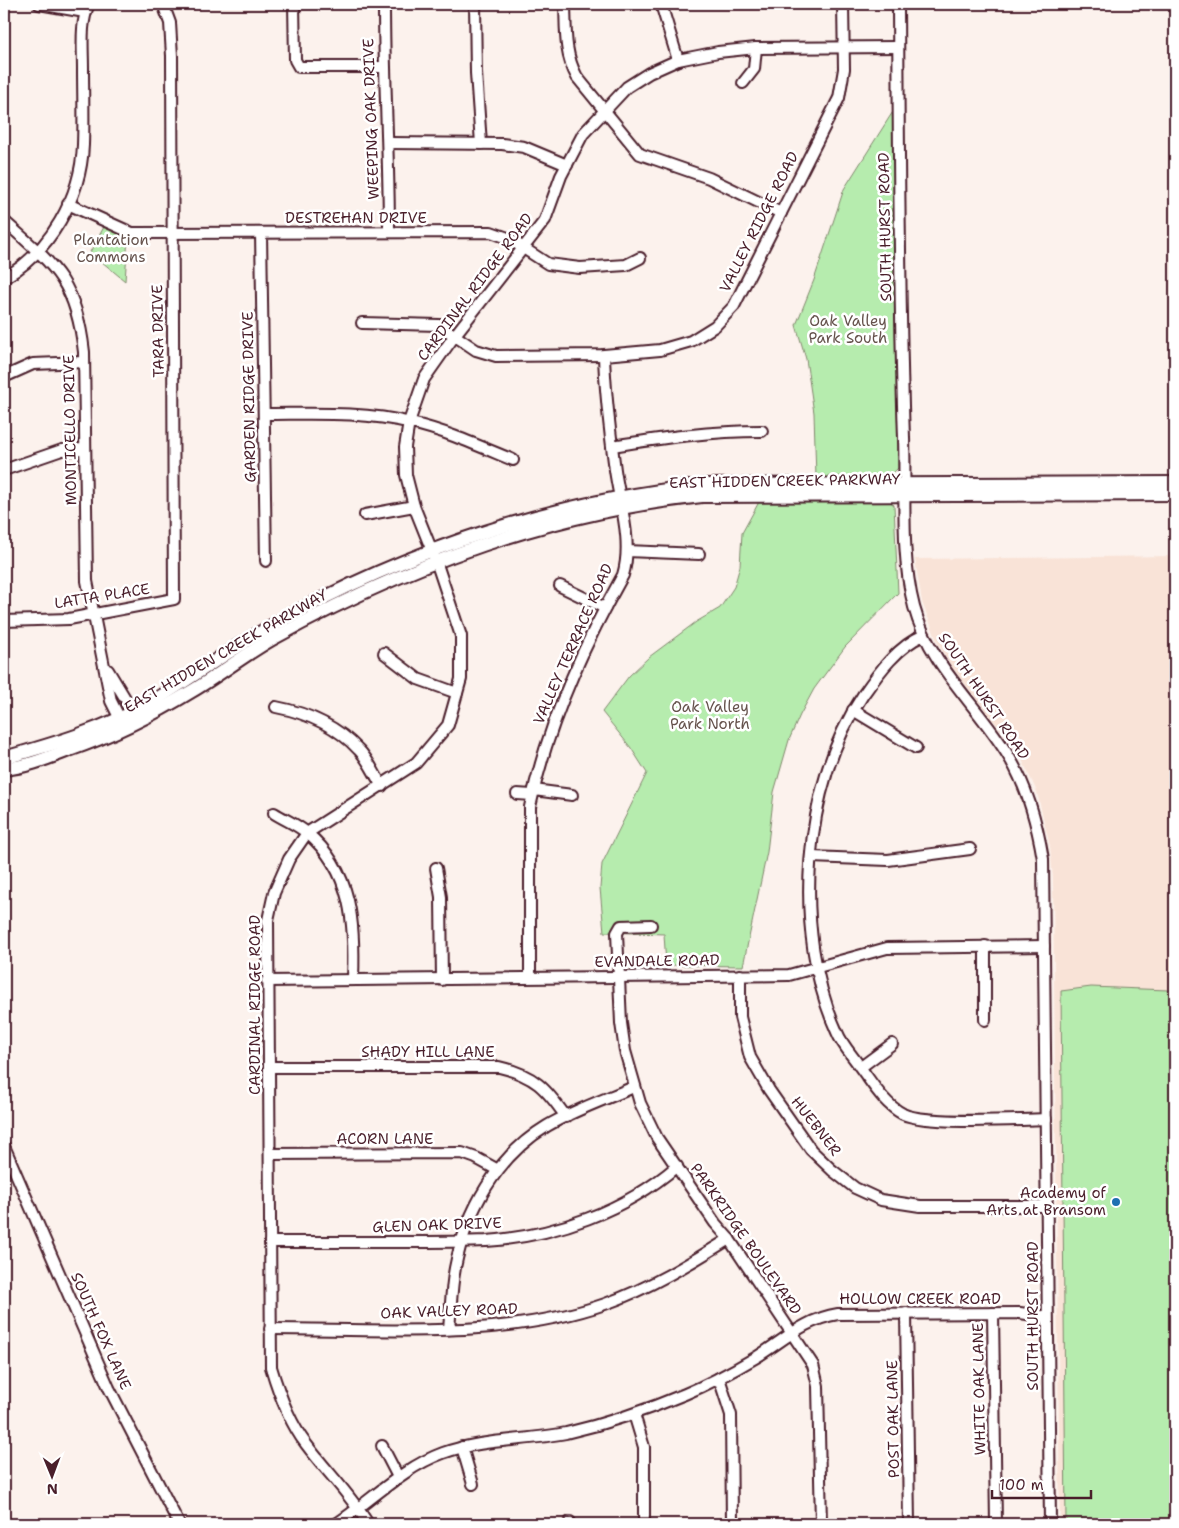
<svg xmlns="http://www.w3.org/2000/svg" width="1179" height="1528" font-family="'Shantell Sans',sans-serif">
  <rect width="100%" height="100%" fill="#fcf2ed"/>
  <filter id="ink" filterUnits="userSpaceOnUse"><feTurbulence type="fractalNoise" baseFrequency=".02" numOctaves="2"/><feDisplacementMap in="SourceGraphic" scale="10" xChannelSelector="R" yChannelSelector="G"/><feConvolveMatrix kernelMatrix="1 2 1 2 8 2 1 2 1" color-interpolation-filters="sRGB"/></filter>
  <g filter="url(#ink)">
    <path fill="#f9e3d7" d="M1175,556V1524H1060L1053,879L1050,846L1037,792L1019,753L951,666L938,643L922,602L915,559Z"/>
    <g fill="#b6ecae" stroke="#80866c">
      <path d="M894,110L898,468L889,477L816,478L814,413L806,359L796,325L814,280L844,189Z"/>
      <path d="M104,227L128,237L125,281L90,252Z"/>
      <path d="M888,500L894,505L898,593L845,647L814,689L800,715L789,740L774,792L767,852L743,966L666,965L664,934L604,932L600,888L602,864L647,773L631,748L602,712L629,676L649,657L696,622L720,608L734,587L740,566L742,533L759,502Z"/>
      <path d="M1091,987L1168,990L1175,1004V1524H1066L1061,991Z"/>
    </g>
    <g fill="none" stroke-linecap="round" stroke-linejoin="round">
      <defs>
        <g id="minor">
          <path d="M39,4L85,12"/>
          <path d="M294,4L295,60L299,67H384"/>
          <path d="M384,4C384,80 389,156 389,232"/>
          <path d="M475,4L476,73L481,144"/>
          <path d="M565,4C566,30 564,53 577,77L640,154L709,178L781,213"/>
          <path d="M661,4L678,60"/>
          <path d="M898,4C899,148 899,293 904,438C906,494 900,553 914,607C930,667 979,706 1009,757C1028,788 1037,823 1043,859L1050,1524"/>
          <path d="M743,83L754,69L756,48"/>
          <path d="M389,143L502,144L524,147L567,165"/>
          <path d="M68,204L132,233L491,232L508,238L548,264L580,268L626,265L640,258"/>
          <path d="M4,221C55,266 76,281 84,352L87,581L111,701L122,723"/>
          <path d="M261,233L266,561"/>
          <path d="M4,278C50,252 81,197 83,145C84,119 83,93 83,68C83,47 80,23 89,4"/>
          <path d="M362,323L439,325L476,350L496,356L604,355L660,350L691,341L715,326L734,306L839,98L844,69L843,4"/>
          <path d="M4,377L33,364L84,362"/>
          <path d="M265,414C313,414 363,411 411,423C446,431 479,446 513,460"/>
          <path d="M612,446C662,438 711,431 762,431"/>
          <path d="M4,470L62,450L85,449"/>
          <path d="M365,515L414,506"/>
          <path d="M627,551L699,554"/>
          <path d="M560,586L605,608"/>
          <path d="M4,621L69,619L174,599L172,56L170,23L163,4"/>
          <path d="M924,635C898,646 879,672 863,695C802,786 792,933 837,1032C842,1045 853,1056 860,1067C872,1083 884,1104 903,1114C926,1125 1016,1120 1046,1119"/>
          <path d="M384,653L418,679L457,693"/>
          <path d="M108,670L137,718"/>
          <path d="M276,707C307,713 337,726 359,750C368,759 375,775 382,786"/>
          <path d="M853,710L916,748"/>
          <path d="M534,790L572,795"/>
          <path d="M517,794L532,795"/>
          <path d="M274,813C285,820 298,825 307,833C353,871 355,926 353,979"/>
          <path d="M811,857L888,860L970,849"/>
          <path d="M436,868L441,897L442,980"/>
          <path d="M651,925L621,926L617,933L621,1023L625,1051L640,1103L657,1138L715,1223L729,1239L813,1365L818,1386L821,1524"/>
          <path d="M985,946V1020"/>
          <path d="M740,975V1017L750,1057L769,1090L811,1150L832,1170L855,1188L881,1200L920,1206H1047"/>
          <path d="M530,977V807C547,725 582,648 623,575C633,541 620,505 615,470C610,432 605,394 604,355"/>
          <path d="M267,981L789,975L887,948L1044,946"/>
          <path d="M269,1067H499C534,1075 546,1088 566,1117"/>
          <path d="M861,1067L892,1044"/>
          <path d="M4,1146L109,1388L179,1524"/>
          <path d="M270,1154L462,1153L476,1158L496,1169"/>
          <path d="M270,1242C314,1242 358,1242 403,1242C430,1242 458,1242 486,1241C555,1236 625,1211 677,1166"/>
          <path d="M906,1313L909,1524"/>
          <path d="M993,1313L996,1524"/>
          <path d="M270,1329C379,1329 502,1340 605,1304C650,1288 689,1264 729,1239"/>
          <path d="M449,1329C451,1309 451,1288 455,1268C466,1211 497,1156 547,1126C574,1110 606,1099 634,1087"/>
          <path d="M719,1378L731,1415L732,1524"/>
          <path d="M634,1414L644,1447V1524"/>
          <path d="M382,1446L398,1477"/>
          <path d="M462,1447L473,1484"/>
          <path d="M570,1522V1524"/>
          <path d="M336,1524C371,1501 402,1468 443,1453C482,1439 525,1441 566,1433C605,1424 647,1410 685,1394C709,1384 733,1371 755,1358C783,1341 805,1319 838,1314L1020,1313L1047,1317"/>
          <path d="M368,1524C351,1495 326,1471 306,1444C289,1422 279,1394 271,1367L268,920L274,893L289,859L307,833L416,763L448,725L461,679V636L436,561L414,506L406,475L405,447L409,422L424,379L455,335L545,220L561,176L583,134L627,87L649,73L678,60L718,52L756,48L898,47"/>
        </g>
        <g id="major">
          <path d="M4,758C54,744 105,729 150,703C193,677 233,647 277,623C408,549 558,500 708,485L1175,483"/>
          <path d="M4,769C26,767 48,758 69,750C113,735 153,715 192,691C219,675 244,655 272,639C404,566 550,512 702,496L1175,494"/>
        </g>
      </defs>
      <use href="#minor" stroke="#4a1f2b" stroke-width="14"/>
      <use href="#major" stroke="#4a1f2b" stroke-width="16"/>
      <use href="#minor" stroke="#fff" stroke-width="10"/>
      <use href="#major" stroke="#fff" stroke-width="12"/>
    </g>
  </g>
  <circle fill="#1f6fb2" stroke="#fff" stroke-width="2" cx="1116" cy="1202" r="5"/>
  <g text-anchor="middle" stroke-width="5" stroke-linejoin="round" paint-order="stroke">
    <g font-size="15" fill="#4a1f2b" stroke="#fff">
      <text transform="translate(371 119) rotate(-92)" y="5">WEEPING OAK DRIVE</text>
      <text x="356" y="223">DESTREHAN DRIVE</text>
      <text transform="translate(759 222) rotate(-63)" y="5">VALLEY RIDGE ROAD</text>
      <text transform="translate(885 227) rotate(-91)" y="5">SOUTH HURST ROAD</text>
      <text transform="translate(475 287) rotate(-53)" y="5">CARDINAL RIDGE ROAD</text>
      <text transform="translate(158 331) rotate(-91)" y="5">TARA DRIVE</text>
      <text transform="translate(249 397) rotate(-91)" y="5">GARDEN RIDGE DRIVE</text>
      <text transform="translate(70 430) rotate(-91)" y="5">MONTICELLO DRIVE</text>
      <text transform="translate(785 481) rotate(-1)" y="5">EAST HIDDEN CREEK PARKWAY</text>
      <text transform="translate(102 596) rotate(-9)" y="5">LATTA PLACE</text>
      <text transform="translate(573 644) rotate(-66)" y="5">VALLEY TERRACE ROAD</text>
      <text transform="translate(226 651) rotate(-30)" y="5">EAST HIDDEN CREEK PARKWAY</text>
      <text transform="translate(984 696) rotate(56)" y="5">SOUTH HURST ROAD</text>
      <text transform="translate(657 961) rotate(-1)" y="5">EVANDALE ROAD</text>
      <text transform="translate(255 1005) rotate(-90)" y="5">CARDINAL RIDGE ROAD</text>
      <text x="428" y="1057">SHADY HILL LANE</text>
      <text transform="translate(816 1126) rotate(52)" y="5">HUEBNER</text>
      <text x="385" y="1144">ACORN LANE</text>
      <text transform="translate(437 1225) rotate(-2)" y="5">GLEN OAK DRIVE</text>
      <text transform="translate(746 1239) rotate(55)" y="5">PARKRIDGE BOULEVARD</text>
      <text x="920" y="1304">HOLLOW CREEK ROAD</text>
      <text transform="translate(449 1311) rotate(-2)" y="5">OAK VALLEY ROAD</text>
      <text transform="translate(1033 1316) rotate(-90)" y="5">SOUTH HURST ROAD</text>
      <text transform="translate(101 1331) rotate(66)" y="5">SOUTH FOX LANE</text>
      <text transform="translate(979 1389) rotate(-91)" y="5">WHITE OAK LANE</text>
      <text transform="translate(893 1419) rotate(-91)" y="5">POST OAK LANE</text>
    </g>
    <g font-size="15" fill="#65524c" stroke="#fff">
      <text x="111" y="245">Plantation<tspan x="111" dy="17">Commons</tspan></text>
      <text x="848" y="326">Oak Valley<tspan x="848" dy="17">Park South</tspan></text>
      <text x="710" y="712">Oak Valley<tspan x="710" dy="17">Park North</tspan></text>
    </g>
    <g font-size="15" fill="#4a1f2b" stroke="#fff" text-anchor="end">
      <text x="1106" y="1198">Academy of<tspan x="1106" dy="17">Arts at Bransom</tspan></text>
    </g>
  </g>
  <rect width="1179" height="1528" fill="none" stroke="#fff" stroke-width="20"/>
  <rect x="10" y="10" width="1159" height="1508" fill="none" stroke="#4a1f2b" stroke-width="2" filter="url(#ink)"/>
  <g transform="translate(52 1476) rotate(179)" stroke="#ffffff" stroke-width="4" paint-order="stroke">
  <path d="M0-4L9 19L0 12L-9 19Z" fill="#4a1f2b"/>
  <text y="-8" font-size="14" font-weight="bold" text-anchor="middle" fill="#4a1f2b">N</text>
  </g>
  <path d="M992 1490v8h99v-8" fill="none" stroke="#4a1f2b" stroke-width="2.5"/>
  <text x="999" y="1490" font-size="15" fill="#4a1f2b" stroke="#ffffff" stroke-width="4" paint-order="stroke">100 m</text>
</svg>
